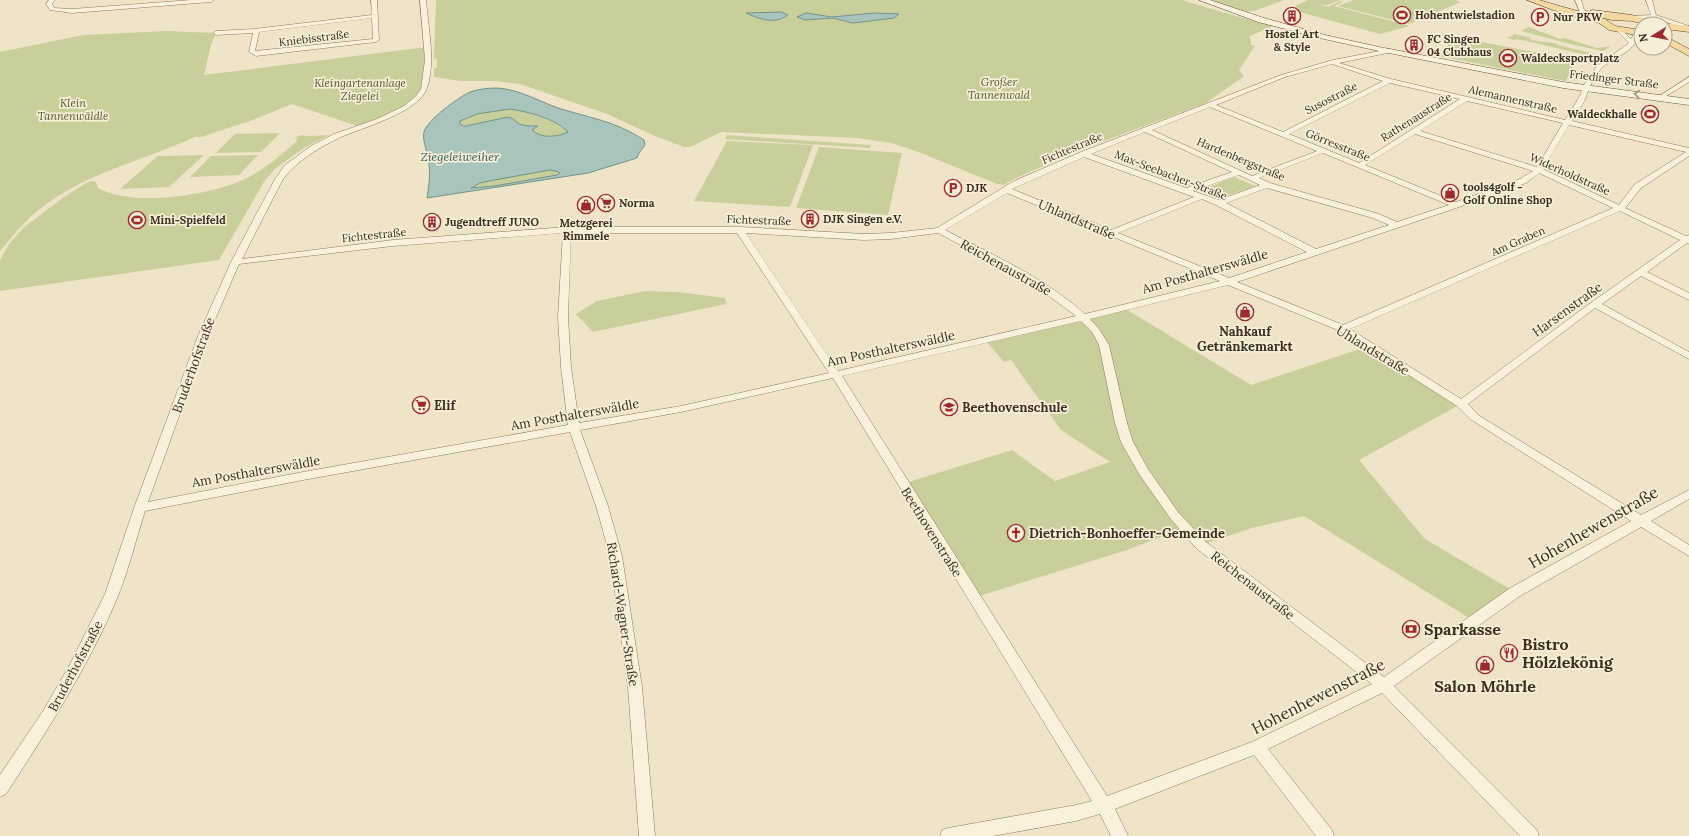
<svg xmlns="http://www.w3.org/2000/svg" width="1689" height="836" font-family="Lora,serif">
  <rect width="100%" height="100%" fill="#f0e4c8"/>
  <g fill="#c9cf9b" fill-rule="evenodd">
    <path d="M436,0H1182L1232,15L1273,26L1250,36L1251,45L1255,46L1239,70L1244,76L1206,103L1080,150L1014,179L1004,185L997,184L916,151L891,143L858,138L721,132L690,147H684L655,136L607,114L520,84L494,81H460L434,77V68H437V59L434,58ZM763,12L787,15L783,19L756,17L747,13ZM806,13L832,17L874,13L853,23L833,18L805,20Z"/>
    <path d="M1207,0H1284L1254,11L1245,12Z"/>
    <path d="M1308,0H1341L1327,5L1319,4L1328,7L1340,1L1343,2L1334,6L1410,26L1380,34L1296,11L1299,9L1295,6Z"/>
    <path d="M1354,0H1455L1461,2L1409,24L1338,6Z"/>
    <path d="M1529,27L1560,39L1565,38L1597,48L1611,46L1603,51L1574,45L1521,31Z"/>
    <path d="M166,31L216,33L211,45L204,75L426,47L424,89L406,107L360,127L292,104L250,121L201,137H195C144,160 85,173 40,209C25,220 13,236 0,251V52L83,35Z"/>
    <path d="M1515,34L1531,38L1529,39C1539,42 1548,42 1558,44L1557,45L1600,55L1595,57L1517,39L1514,40L1507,38Z"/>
    <path d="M1455,37L1576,60L1566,81L1439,56Z"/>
    <path d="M510,109C529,112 553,119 568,132C556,137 542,139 532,130L537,126C531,126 525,126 520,124C515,121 513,118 508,117L466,126L460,124V121L477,114Z"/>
    <path d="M280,133L261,152L216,153L235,134Z"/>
    <path d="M301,135C311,137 319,135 329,135L304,148L276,168L264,182L219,260L0,291V260L9,244L23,228L64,197L83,185L88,182L94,181L96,182L98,188C133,208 212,195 247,178C265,169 282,154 297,141L296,137Z"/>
    <path d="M727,135L871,145L870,148L725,139Z"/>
    <path d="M727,141L813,145L790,207L694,201Z"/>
    <path d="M819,147L902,153L888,215L796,208Z"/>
    <path d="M204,155L169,187L120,189L158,156Z"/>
    <path d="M258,155L239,175L190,177L211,156Z"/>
    <path d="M550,170L560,173L558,175L494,186L471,188C483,177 533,173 550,170Z"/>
    <path d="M1234,177L1255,186L1220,198L1202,190Z"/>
    <path d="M645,291L678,292L725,298L726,304L593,332L576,314L597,301Z"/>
    <path d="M1124,308L1251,385L1369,346L1461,404L1359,460L1425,539L1515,592L1474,621L1304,516L1252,528L1201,545L1185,528L1127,550L973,598L902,484L1012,450L1055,481L1110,462L1061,430L1011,360L1004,362L986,341Z"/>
  </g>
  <g fill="#a9c4bc" stroke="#6f938a" fill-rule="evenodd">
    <path d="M781,12L788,15C775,25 759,19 746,13Z"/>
    <path d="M806,13L832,17L874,13L899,14L894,18L853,23L833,18L805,20L797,17Z"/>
    <path d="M497,88C518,89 539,101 558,108C590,118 615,121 644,140L645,145L639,153L637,158L588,173L427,198C429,185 431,172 428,159C427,150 422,140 424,132C427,120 459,97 470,92C479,89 488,88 497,88ZM510,109C529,112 554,118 568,132C556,137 542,139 532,130L538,126C533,126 527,126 522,125C516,123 514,118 508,117L466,126H463L460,124V121L477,114ZM550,170L559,172L560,173L557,175L494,186L471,188L480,183L489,181Z"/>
  </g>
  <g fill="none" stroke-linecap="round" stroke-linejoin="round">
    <defs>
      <g id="minor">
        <path d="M49,0H55L52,4L54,8L72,9L191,0H214L211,2L72,13L50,10L46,4Z"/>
        <path d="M371,0H377L379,40L376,42L256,56L249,52L253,33L216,35L213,33L216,31L254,29L372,15ZM372,18L373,39L255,51L259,32Z"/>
        <path d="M420,0H426C428,27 436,62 427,88C419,113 360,128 339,138C318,148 297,161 283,179L242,259L393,240L567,227H740L864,234L891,233L937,228L1014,181L1081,152L1281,75L1333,60L1390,49L1393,51L1392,52L1339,63L1391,79L1565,120L1581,94L1582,88L1597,66L1629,43L1617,31V29H1621L1631,39L1635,32H1639C1638,51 1615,56 1603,67C1596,73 1590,85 1587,94C1585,103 1576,113 1572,121L1689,148V156L1641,188L1625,208L1686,236L1689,235V244L1687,243L1647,272L1689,293V300L1641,276L1602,304L1689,352V359L1595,308L1468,404L1478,415L1641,515L1689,490V499L1651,521L1689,545V556L1641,527L1520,596L1394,686L1537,830L1539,836H1520L1382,693L1268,749L1332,830L1334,836H1316L1254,755L1115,809L1128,836H1111L1100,814L1076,821L993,836H940L942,830L948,828L1076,805L1092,801L833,378L681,412L580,430L608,506L622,556L642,687L655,836H639L628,687L610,556L596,506L570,432L303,480L145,511C136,539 129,569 118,596C89,666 47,731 6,794L0,797V775L43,711L68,668L105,594L134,508L198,336L231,262L275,179L285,165L311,146L334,134L377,119L404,106L416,96L421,89L425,60ZM1332,64L1383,81L1283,132L1216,105L1285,77ZM1390,83L1460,99L1359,163L1289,134ZM1467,101L1563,123L1537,167L1420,131ZM1210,107L1317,151L1252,176L1152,130ZM1569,125L1686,152L1635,184L1619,205L1543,169ZM1145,132L1232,172L1186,188L1091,154ZM1415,134L1533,171L1520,179L1456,202L1365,165ZM1323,153L1449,205L1397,222L1379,214L1270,183L1259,178ZM1084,157L1194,197L1111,230L1012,189ZM1539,173L1613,208L1343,325L1237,282L1459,207L1526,183ZM1239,175L1260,185L1219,200L1193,191ZM1267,188L1373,218L1389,225L1316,249L1226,203ZM1007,193L1220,281L1085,314C1045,278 993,255 945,230ZM1202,199L1216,205L1307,252L1229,278L1118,233ZM1620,211L1680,240L1592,302L1461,399L1350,329ZM563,233L558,317L561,367L568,425L303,472L148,502L208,336L239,264L393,246ZM571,233H737L829,373L681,406L579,423L571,367L568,317ZM746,233L864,240L891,239L938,233L1030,282L1076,316L838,371ZM1228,285L1340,331L1457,406L1470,419L1631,521L1510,588L1384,677L1206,542L1178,512L1148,469L1133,442L1127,423L1109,345L1099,329L1090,319ZM1081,321L1092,332L1099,345L1115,423L1121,442L1139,474L1170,518L1196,548L1372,684L1252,742L1107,796L842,376Z"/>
        <path d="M1575,0H1581L1584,10L1589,12V14L1580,12Z"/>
        <path d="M1646,0H1652L1656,15L1689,26V30L1654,18L1630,19V17L1632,16L1651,15Z"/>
        <path d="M1689,77V82L1663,98L1658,97Z"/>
      </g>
      <path id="secondary" d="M1199,0H1210L1264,18L1325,35L1379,47L1563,82L1689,99V105L1563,88L1379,51L1324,39L1258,22Z"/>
      <g id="primary">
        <path d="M1527,0H1539L1605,19L1615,26L1641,30V36L1609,30L1599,23L1561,13Z"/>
        <path d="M1593,10L1632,15L1656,22L1657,24H1644L1632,21L1612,20L1590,15L1589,13L1590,11Z"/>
        <path d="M1665,23L1689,26V32L1665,29V24H1663Z"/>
        <path d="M1665,36L1689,49V56L1665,43Z"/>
      </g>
    </defs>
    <use href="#minor" stroke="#8d765c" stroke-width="1"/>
    <use href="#secondary" stroke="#6f573f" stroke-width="1"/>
    <use href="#primary" stroke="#5b4430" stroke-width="1"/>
    <use href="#minor" fill="#faf1dc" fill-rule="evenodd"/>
    <use href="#secondary" fill="#faf1dc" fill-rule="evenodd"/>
    <use href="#primary" fill="#f3d9a0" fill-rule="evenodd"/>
  </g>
  <defs><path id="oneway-chevron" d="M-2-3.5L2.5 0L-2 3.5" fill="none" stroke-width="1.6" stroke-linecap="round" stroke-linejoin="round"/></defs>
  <use stroke="#9c907e" href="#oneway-chevron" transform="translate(1637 94) rotate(-173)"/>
  <defs>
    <symbol id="stadium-ring" viewBox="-11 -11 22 22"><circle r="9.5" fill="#f7eed8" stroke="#9e2a2b" stroke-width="1.5"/><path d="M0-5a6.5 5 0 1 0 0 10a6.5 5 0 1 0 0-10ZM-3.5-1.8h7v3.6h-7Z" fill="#9e2a2b"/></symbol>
    <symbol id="building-ring" viewBox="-11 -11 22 22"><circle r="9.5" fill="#f7eed8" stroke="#9e2a2b" stroke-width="1.5"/><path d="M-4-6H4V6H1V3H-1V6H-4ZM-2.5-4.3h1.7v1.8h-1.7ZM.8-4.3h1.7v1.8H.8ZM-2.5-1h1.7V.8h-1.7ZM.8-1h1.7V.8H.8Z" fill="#9e2a2b"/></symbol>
    <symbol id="parking-ring" viewBox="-11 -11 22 22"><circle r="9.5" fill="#f7eed8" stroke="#9e2a2b" stroke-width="1.5"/><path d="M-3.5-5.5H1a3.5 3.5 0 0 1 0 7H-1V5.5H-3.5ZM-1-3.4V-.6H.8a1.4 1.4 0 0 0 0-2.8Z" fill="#9e2a2b"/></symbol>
    <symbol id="shop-ring" viewBox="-11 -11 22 22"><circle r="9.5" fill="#f7eed8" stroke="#9e2a2b" stroke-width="1.5"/><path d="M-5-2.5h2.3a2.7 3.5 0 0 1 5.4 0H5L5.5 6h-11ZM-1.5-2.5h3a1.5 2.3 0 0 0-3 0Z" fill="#9e2a2b"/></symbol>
    <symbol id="supermarket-ring" viewBox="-11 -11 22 22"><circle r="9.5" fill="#f7eed8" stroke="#9e2a2b" stroke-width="1.5"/><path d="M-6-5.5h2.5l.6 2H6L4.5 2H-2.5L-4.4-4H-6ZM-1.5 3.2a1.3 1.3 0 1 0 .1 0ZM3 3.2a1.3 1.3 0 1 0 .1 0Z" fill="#9e2a2b"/></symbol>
    <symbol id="school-ring" viewBox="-11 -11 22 22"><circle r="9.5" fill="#f7eed8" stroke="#9e2a2b" stroke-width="1.5"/><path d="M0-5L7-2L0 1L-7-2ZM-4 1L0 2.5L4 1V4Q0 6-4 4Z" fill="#9e2a2b"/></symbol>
    <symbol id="church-ring" viewBox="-11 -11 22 22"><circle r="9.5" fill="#f7eed8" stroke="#9e2a2b" stroke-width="1.5"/><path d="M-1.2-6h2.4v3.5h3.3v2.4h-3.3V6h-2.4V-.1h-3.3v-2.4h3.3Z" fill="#9e2a2b"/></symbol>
    <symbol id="bank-ring" viewBox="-11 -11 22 22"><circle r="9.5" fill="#f7eed8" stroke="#9e2a2b" stroke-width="1.5"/><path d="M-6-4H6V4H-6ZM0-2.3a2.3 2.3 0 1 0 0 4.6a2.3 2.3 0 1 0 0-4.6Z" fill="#9e2a2b"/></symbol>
    <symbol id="restaurant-ring" viewBox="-11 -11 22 22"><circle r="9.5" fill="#f7eed8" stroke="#9e2a2b" stroke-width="1.5"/><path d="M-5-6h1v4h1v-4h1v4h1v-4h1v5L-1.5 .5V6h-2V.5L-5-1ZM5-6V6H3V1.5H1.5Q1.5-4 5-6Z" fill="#9e2a2b"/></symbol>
  </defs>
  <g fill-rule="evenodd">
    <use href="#stadium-ring" x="1392" y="5" width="20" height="20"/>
    <use href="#building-ring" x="1282" y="6" width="20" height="20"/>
    <use href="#parking-ring" x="1530" y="7" width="20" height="20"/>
    <use href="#building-ring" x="1404" y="35" width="20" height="20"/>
    <use href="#stadium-ring" x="1498" y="48" width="20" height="20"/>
    <use href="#stadium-ring" x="1640" y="104" width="20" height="20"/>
    <use href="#parking-ring" x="943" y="178" width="20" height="20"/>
    <use href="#shop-ring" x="1440" y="183" width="20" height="20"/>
    <use href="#supermarket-ring" x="596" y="193" width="20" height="20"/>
    <use href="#shop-ring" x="576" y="195" width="20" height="20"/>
    <use href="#building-ring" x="800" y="209" width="20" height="20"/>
    <use href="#stadium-ring" x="127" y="210" width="20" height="20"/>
    <use href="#building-ring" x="422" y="212" width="20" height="20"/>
    <use href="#shop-ring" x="1235" y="302" width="20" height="20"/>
    <use href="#supermarket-ring" x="411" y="395" width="20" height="20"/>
    <use href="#school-ring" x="939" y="397" width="20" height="20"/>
    <use href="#church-ring" x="1006" y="523" width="20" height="20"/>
    <use href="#bank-ring" x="1401" y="619" width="20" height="20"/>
    <use href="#restaurant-ring" x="1499" y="643" width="20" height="20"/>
    <use href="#shop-ring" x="1475" y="655" width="20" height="20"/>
  </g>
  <g text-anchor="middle" stroke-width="3.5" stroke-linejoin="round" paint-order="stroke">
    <g font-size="11" font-weight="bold" fill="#3d2e20" stroke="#f7eed8" text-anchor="start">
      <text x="1415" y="19">Hohentwielstadion</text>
      <text x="1553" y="21">Nur PKW</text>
      <text x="1292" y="38" text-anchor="middle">Hostel Art<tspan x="1292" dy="13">&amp; Style</tspan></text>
      <text x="1427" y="43">FC Singen<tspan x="1427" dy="13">04 Clubhaus</tspan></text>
      <text x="1521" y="62">Waldecksportplatz</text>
      <text x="1637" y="118" text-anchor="end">Waldeckhalle</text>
      <text x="1463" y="191">tools4golf -<tspan x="1463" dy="13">Golf Online Shop</tspan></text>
      <text x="966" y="192">DJK</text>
      <text x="619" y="207">Norma</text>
      <text x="823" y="223">DJK Singen e.V.</text>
      <text x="150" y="224">Mini-Spielfeld</text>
      <text x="445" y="226">Jugendtreff JUNO</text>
      <text x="586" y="227" text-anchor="middle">Metzgerei<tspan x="586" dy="13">Rimmele</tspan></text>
    </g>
    <g font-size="11" fill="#3d2e20" stroke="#f7eed8">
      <text transform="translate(314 38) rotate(-7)" y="4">Kniebisstraße</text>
      <text transform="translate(1614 79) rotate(7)" y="4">Friedinger Straße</text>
      <text transform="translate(1331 98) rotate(-27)" y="4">Susostraße</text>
      <text transform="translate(1513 99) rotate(13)" y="4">Alemannenstraße</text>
      <text transform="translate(1416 117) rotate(-32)" y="4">Rathenaustraße</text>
      <text transform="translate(1338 145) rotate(22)" y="4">Görresstraße</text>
      <text transform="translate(1072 148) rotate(-23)" y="4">Fichtestraße</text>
      <text transform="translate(1241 159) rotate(23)" y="4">Hardenbergstraße</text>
      <text transform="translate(1570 174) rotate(24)" y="4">Widerholdstraße</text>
      <text transform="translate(1171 175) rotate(21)" y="4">Max-Seebacher-Straße</text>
      <text transform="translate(759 220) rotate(2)" y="4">Fichtestraße</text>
      <text transform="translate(374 235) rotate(-6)" y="4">Fichtestraße</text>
      <text transform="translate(1518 241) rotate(-24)" y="4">Am Graben</text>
    </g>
    <g font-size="11" font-style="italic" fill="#4d5a26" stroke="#f7eed8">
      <text x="999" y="86">Großer<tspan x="999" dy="13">Tannenwald</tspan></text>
      <text x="360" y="87">Kleingartenanlage<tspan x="360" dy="13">Ziegelei</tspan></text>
      <text x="73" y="107">Klein<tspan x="73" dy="13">Tannenwäldle</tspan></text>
    </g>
    <g font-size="12" font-style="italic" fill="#2f5d5a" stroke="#f7eed8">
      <text x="460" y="161">Ziegeleiweiher</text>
    </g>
    <g font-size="13" fill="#3d2e20" stroke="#f7eed8">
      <text transform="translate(1077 219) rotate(23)" y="5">Uhlandstraße</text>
      <text transform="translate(1006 267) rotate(29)" y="5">Reichenaustraße</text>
      <text transform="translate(1205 271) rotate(-16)" y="5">Am Posthalterswäldle</text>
      <text transform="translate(1567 309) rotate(-36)" y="5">Harsenstraße</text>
      <text transform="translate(891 348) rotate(-12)" y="5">Am Posthalterswäldle</text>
      <text transform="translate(1373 350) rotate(31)" y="5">Uhlandstraße</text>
      <text transform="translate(193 365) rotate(-70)" y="5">Bruderhofstraße</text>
      <text transform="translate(575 414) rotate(-10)" y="5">Am Posthalterswäldle</text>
      <text transform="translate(256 471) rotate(-10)" y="5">Am Posthalterswäldle</text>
      <text transform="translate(932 532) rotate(58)" y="5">Beethovenstraße</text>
      <text transform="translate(1253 585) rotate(38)" y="5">Reichenaustraße</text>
      <text transform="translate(623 614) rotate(81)" y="5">Richard-Wagner-Straße</text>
      <text transform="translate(75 666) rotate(-62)" y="5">Bruderhofstraße</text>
    </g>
    <g font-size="13" font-weight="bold" fill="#3d2e20" stroke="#f7eed8" text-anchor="start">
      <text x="1245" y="336" text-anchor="middle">Nahkauf<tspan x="1245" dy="15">Getränkemarkt</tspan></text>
      <text x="434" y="410">Elif</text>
      <text x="962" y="412">Beethovenschule</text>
      <text x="1029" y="538">Dietrich-Bonhoeffer-Gemeinde</text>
    </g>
    <g font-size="16" fill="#3d2e20" stroke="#f7eed8">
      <text transform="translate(1593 527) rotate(-30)" y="6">Hohenhewenstraße</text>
      <text transform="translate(1318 696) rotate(-27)" y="6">Hohenhewenstraße</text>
    </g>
    <g font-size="16" font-weight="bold" fill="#3d2e20" stroke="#f7eed8" text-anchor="start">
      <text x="1424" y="635">Sparkasse</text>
      <text x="1522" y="650">Bistro<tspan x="1522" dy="18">Hölzlekönig</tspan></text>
      <text x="1485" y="692" text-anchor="middle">Salon Möhrle</text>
    </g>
  </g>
  <g transform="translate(1653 36) rotate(260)"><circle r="19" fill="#f7eed8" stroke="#ada18e"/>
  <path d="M0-3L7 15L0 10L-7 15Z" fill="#9e2a2b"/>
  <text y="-6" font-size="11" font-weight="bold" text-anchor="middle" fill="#3d2e20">N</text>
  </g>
</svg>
